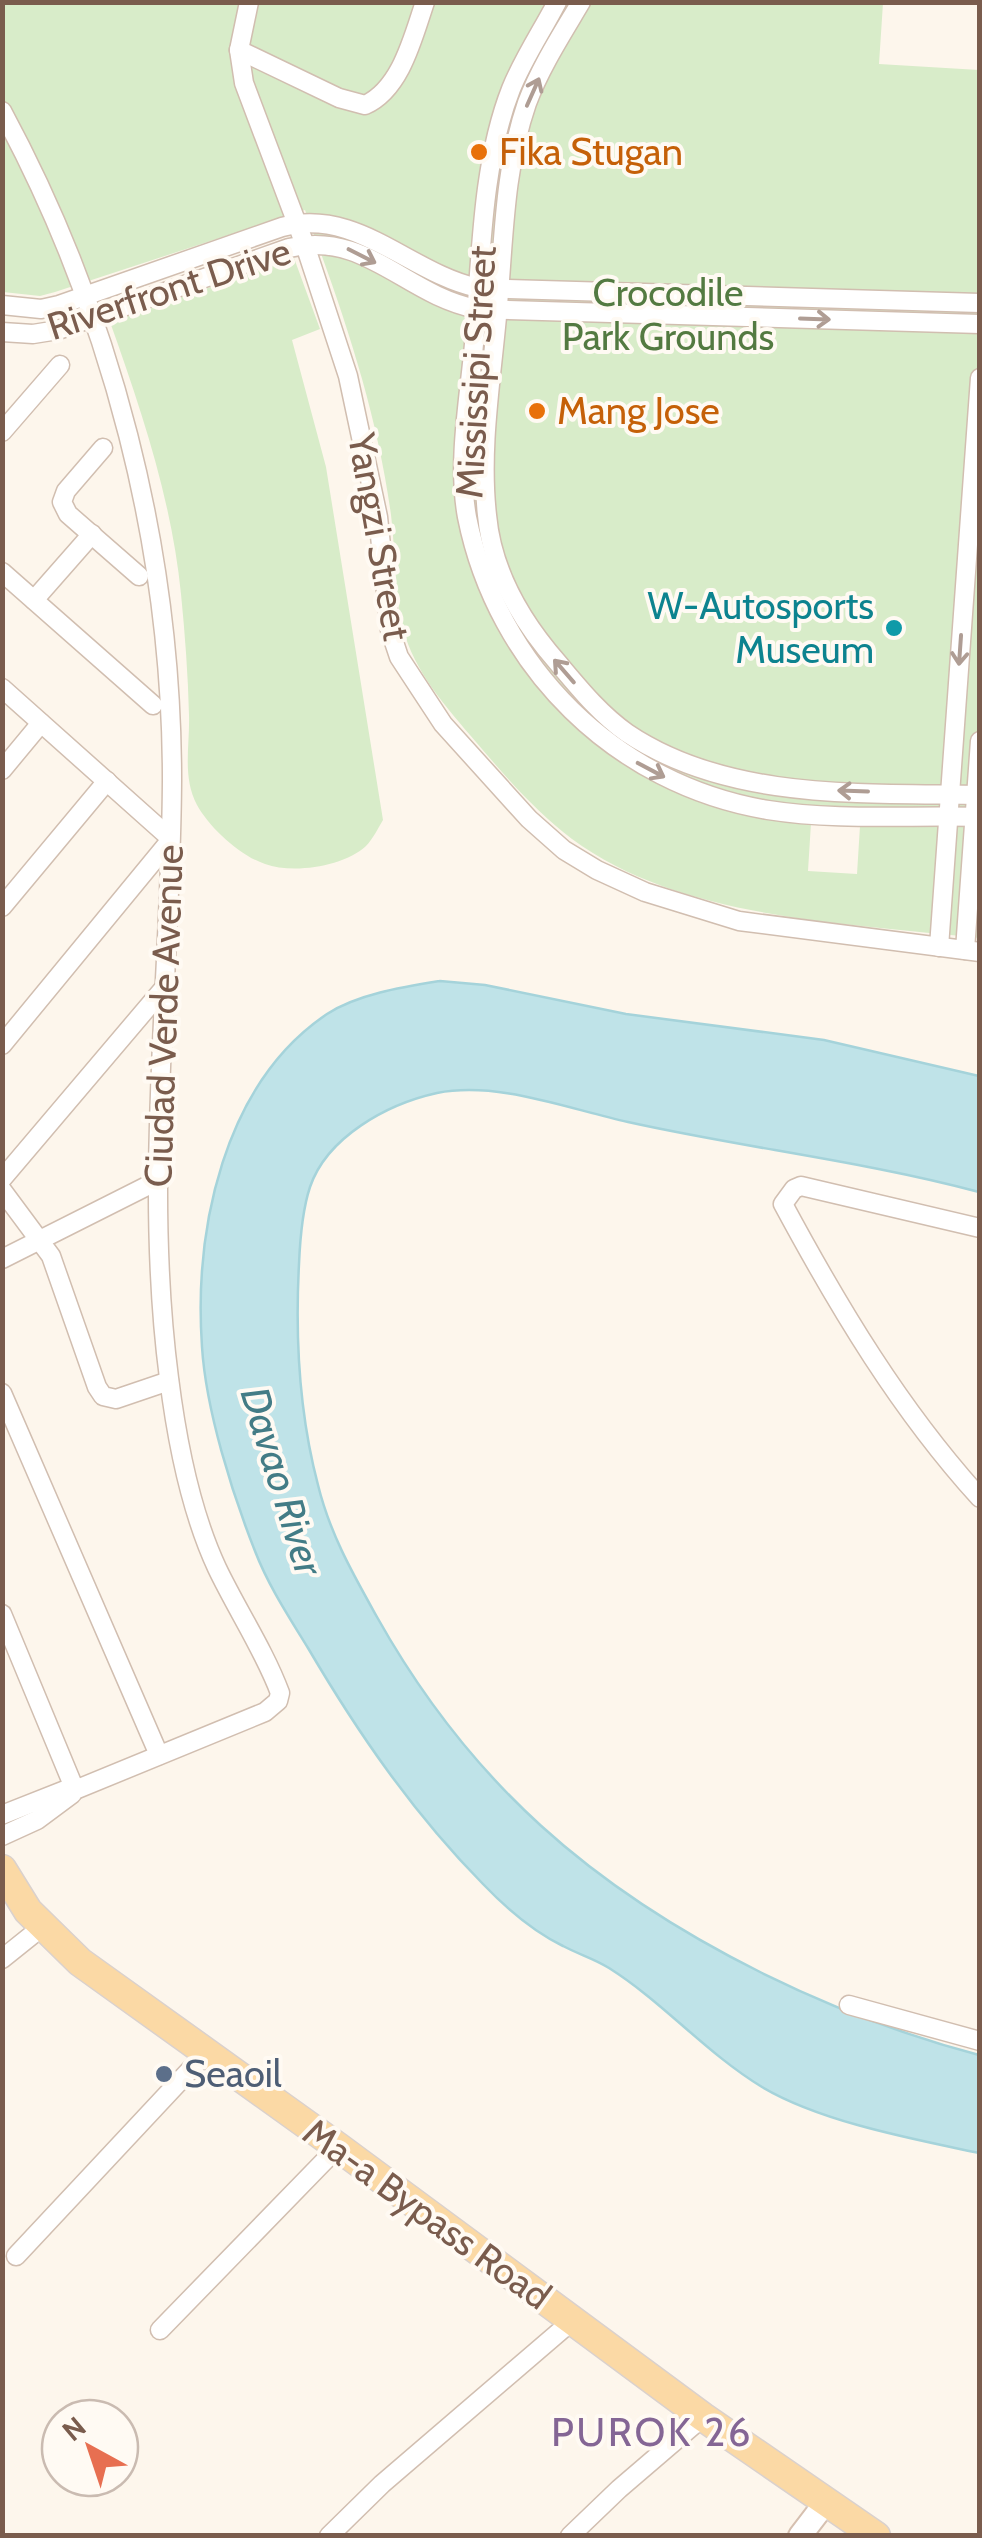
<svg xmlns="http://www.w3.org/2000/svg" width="982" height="2538" font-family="Cabin,sans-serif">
  <rect width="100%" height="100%" fill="#fdf6ec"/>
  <g fill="#d8ecc9" fill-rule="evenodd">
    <path d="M3,3H883L879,64L979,70V938C848,923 682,920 572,839C536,812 505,776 476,742C447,708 414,672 403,628C393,591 396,553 391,515C377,410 342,309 305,210L55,292L40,296L3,292ZM811,823L860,826L857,874L808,871Z"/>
    <path d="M294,258L320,329L292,340L326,467L383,820C378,828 373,839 366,846C343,867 293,874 265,864C240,856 209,827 197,805C182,777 190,745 189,715C188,675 185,634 181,594C172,501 141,409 110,322Z"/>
  </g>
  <path fill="#bfe3e8" stroke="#a5d3da" stroke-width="2.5" d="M440,981L485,985L626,1014L824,1040L979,1076V1192C863,1161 745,1148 628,1122C568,1109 499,1081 437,1093C387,1104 327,1137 310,1187C302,1211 300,1240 299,1264C295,1339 299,1413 318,1485C330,1534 353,1574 377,1617C470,1783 593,1889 762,1973C833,2008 903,2035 979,2055V2153C913,2139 821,2122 762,2087C706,2053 663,2002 609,1968C595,1959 578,1954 563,1946C534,1932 505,1907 483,1884C413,1813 358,1733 308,1648C289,1617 268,1585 255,1551C232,1493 206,1410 202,1347C194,1230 223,1084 327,1014C358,994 403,987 440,981Z"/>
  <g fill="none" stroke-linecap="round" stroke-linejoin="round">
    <defs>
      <g id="street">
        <path d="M249,2L239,50L244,83L305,245L348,376L378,517L390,630L399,657L443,724L529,819L564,850L597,870L645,892L739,921L980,952"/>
        <path d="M557,2C542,31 523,59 511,89C481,165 481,263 474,344C469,399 457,462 467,517C497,667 616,785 768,810C837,821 910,815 980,817"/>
        <path d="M581,2C562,34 540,68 527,103C502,175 504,251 496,327C490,389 480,453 487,515C492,571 522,622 558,663C579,688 600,714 627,733C728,801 863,793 980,795"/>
        <path d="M239,50L339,98L365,105C401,89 413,37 425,2"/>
        <path d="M2,111C112,315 172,549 172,780C171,979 143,1180 169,1378C177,1442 190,1510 217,1568C237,1610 264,1650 280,1693L278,1701L265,1712L75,1790H65L2,1815"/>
        <path d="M2,305L41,309L59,305L282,227C357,207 409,273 478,288L980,303"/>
        <path d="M2,332L33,334L58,330L289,248C366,230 405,295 477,309L980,324"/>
        <path d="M2,432L60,365"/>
        <path d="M103,448L66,491L62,502L68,514L139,576"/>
        <path d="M2,572L153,705"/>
        <path d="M34,600L92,534"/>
        <path d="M2,688L169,837"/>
        <path d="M2,770L41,723"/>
        <path d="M2,907L107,781"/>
        <path d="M939,947L980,378"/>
        <path d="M965,950L980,741"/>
        <path d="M2,1045L169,842"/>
        <path d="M2,1179L164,988"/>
        <path d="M2,1190L51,1256L97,1387L103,1396L116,1399L169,1381"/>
        <path d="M980,1228L801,1186L794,1189L783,1204C839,1308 900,1410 980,1498"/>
        <path d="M2,1259L159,1180"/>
        <path d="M2,1393L159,1755"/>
        <path d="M2,1614L75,1790"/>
        <path d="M2,1836L37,1820L72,1794"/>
        <path d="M2,1959L42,1927"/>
        <path d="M849,2005L980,2041"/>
        <path d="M16,2256L205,2054"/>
        <path d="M160,2330L338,2147"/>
        <path d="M329,2536L382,2484L572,2321"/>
        <path d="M570,2536L619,2489L703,2417"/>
      </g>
      <path id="secondary" d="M800,2536L826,2502"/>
      <path id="primary" d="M2,1869L28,1911L80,1962L338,2147L703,2417L876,2536"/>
    </defs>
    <use href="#street" stroke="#d1beb0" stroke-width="21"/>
    <use href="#secondary" stroke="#d6c0b0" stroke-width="26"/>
    <use href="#primary" stroke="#dad1cd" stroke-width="31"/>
    <use href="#street" stroke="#fff" stroke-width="18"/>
    <use href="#secondary" stroke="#fff" stroke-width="22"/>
    <use href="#primary" stroke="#fbd9a5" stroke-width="28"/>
  </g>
  <defs><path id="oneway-shaft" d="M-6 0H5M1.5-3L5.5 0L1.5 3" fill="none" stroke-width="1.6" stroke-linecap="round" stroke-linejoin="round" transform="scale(2.5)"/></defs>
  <g stroke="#af9d94">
    <use href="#oneway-shaft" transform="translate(533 92) rotate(-66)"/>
    <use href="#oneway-shaft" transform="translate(362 256) rotate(27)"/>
    <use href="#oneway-shaft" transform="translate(815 319) rotate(2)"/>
    <use href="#oneway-shaft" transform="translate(960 650) rotate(94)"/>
    <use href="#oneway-shaft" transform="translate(564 671) rotate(-131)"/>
    <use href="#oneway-shaft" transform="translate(651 770) rotate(28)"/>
    <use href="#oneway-shaft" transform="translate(853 791) rotate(-178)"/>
  </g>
  <g fill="#e8710a" stroke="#fffaf3" stroke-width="4">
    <circle cx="479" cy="152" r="10"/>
    <circle cx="537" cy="411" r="10"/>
  </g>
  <circle fill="#0f9aa8" stroke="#fffaf3" stroke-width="4" cx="894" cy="628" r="10"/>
  <circle fill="#5c6f8a" stroke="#fffaf3" stroke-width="4" cx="164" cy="2074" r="10"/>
  <g text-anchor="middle" stroke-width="8" stroke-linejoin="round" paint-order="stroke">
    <g font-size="38" fill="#c56008" stroke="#fffaf3" text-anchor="start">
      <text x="499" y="165">Fika Stugan</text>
      <text x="557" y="424">Mang Jose</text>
    </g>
    <g font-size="38" fill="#7a5c4d" stroke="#fffaf3">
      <text transform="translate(169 289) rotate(-18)" y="13">Riverfront Drive</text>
      <text transform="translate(476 372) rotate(-87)" y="13">Mississipi Street</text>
      <text transform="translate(379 537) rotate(80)" y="13">Yangzi Street</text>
      <text transform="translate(164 1016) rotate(-88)" y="13">Ciudad Verde Avenue</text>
      <text transform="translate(427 2214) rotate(36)" y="13">Ma-a Bypass Road</text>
    </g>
    <g font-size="38" fill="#537a41" stroke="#fffaf3">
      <text x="668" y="306">Crocodile<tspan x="668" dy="44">Park Grounds</tspan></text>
    </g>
    <g font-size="38" fill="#0d838f" stroke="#fffaf3" text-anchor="end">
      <text x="874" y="619">W-Autosports<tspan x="874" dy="44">Museum</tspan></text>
    </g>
    <g font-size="38" fill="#4e5e75" stroke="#fffaf3" text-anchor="start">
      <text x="184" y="2087">Seaoil</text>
    </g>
    <g font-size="40" font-style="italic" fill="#437c86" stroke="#fffaf3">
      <text transform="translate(282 1481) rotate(73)" y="14">Davao River</text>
    </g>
    <g font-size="40" letter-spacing="2.5" fill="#846695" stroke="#fffaf3">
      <text x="652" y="2446">PUROK 26</text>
    </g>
  </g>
  <rect width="982" height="2538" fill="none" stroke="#7a5c4d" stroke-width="10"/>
  <g transform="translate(90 2448) rotate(320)"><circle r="48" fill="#fffaf3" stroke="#cabbb1" stroke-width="2.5"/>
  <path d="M0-8L18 38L0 25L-18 38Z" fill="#e76f51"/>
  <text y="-15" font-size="28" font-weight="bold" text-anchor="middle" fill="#7a5c4d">N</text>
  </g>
</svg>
